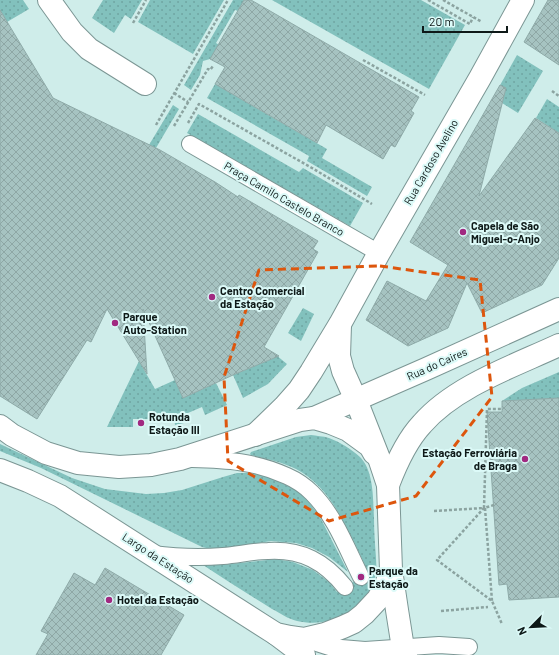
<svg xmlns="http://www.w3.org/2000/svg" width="559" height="655" font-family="Barlow,sans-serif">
  <defs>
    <pattern id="green-dots" width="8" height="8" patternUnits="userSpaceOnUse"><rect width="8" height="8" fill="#82c1bd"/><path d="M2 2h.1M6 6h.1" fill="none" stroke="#6fa5a2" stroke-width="1.8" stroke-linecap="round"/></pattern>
    <pattern id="building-cross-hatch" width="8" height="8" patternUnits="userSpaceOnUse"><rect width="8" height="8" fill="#a6c3c1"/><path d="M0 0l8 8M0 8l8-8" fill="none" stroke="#8ea7a5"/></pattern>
  </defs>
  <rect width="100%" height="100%" fill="#cfedea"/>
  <g fill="url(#green-dots)">
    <path d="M0,0H23L29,9L7,22L0,11Z"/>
    <path d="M103,0H142L131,19L125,15L114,33L92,18Z"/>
    <path d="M150,0H224L193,54L138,22Z"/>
    <path d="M233,0H244L238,11L235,10L216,43L219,45L210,59L203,61L200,75L191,90L184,85Z"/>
    <path d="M272,0H421L465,25L429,89Z"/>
    <path d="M517,55L543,71L518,113L502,103L505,91L499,87Z"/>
    <path d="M215,84L327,149L322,158L372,187L367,196L307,161L309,156L207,98Z"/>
    <path d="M547,99L559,107V133L536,118Z"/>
    <path d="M173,105L179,109L156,148L149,145Z"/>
    <path d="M198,114L299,172L303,168L363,203L350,226L187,133Z"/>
    <path d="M303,308L314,314L301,341L288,333Z"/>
    <path d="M276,355L287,364L268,384L243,398L233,375L274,358Z"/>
    <path d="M139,361L155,389L175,380L183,398L216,383L227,405L205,415L202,407L181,416L184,423L175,425L174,417L154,419H133V427H107Z"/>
    <path d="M559,372V398L502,401L522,388Z"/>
    <path d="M311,435C316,436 323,436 329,438C340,442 351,449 360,457C374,471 373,499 374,518C374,531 375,544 376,558C376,563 377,568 376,573C369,609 332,629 297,621C288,619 280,613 272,609C249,595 226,580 203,565H221L276,559L293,562L313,570L329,582L337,592L368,573C364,563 359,552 354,542C340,514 325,484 296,469C282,462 266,459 251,455L250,454L251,452L296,437Z"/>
    <path d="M0,444L72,478L105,489L146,494L164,493L182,490L223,477L237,473H249L261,475L275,480L294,489L307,499L321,519L348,572L329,557L312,548L296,543L271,541L221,549H211L202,547L41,468L0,451Z"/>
  </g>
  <g fill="url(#building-cross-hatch)" stroke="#8eaaa8">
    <path d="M244,0H251L419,97L411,111L414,113L395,147L391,145L383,159L326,125L317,143L215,84L225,67L210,59Z"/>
    <path d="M548,0H559V65L524,42Z"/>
    <path d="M0,10L53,98L160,150L215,182L238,197L239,195L318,241L313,249L318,252L264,347L279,356L233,375L183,398L143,309L147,374L107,309L91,342L87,340L37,419L0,396Z"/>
    <path d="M500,85L506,88L479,196L535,118L559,133V258L542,285L482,313L467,283L448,328L408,346L366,320L387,281L426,301L448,265L410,242Z"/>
    <path d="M559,398V597L509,600L507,584L499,585L487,412H502V401Z"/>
    <path d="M105,568L184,615L161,655H36L48,634L41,631L74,573L95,585Z"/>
  </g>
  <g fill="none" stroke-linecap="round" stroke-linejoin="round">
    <defs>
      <g id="service">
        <path d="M190,144L379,253"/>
        <path d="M192,459C227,460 254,461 287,476C296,480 305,486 312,493C335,516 347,549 361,577"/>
        <path d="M152,554C176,557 199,558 223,556C238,555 253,551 268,551C302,549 325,562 345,587"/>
        <path d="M304,639L329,647L365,650L439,645L469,647"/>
      </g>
      <g id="minor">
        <path d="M49,0L72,32L89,49L145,84"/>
        <path d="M340,325L339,356L343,371L356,400"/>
        <path d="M255,435L284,407L299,390L311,372L340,324L379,253L480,78L523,0"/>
      </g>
      <g id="tertiary">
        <path d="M391,570L397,610L403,648L406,655"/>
        <path d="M276,634L304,655"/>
      </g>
      <g id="secondary">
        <path d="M314,418L426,369L559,309"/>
        <path d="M0,426L12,435L46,453L78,463L119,467L151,465L180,459L300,420L314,418L331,423L348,430L370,446L374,453"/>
        <path d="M0,470L28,481L60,496L276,634L290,637L304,639L325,634L343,627L354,622L364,614L378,599L386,585L391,570L388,485L380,461L356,400"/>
        <path d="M388,485C396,464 406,441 422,424C455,386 514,366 559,345"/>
      </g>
    </defs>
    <use href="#service" stroke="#7b9694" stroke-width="18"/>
    <use href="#minor" stroke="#7b9694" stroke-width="24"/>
    <use href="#tertiary" stroke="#7b9694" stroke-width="24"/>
    <use href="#secondary" stroke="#7b9694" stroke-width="24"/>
    <g stroke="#8ba3a0" stroke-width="2.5" stroke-dasharray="3 2" stroke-linecap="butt">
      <path d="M428,0L470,24L473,17"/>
      <path d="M443,0L482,22"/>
      <path d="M133,23L146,0"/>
      <path d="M363,60L425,95"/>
      <path d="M552,91L559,96"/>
      <path d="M174,93L188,102"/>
      <path d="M188,123L199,104L312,168L372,204"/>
      <path d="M156,125L228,0"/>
      <path d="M174,126L208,69L210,70L213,66"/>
      <path d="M494,505L484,508L437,560L492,601L502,624"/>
      <path d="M485,508L492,601"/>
      <path d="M434,511L484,508L487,409H502"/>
      <path d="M441,611L488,607"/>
    </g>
    <use href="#service" stroke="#fff" stroke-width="16"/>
    <use href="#minor" stroke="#fff" stroke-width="22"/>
    <use href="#tertiary" stroke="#fff" stroke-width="22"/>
    <use href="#secondary" stroke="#fff" stroke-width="22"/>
  </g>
  <path fill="none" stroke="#dd560d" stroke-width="3" stroke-dasharray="8 5" stroke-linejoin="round" d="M380,266L480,280L492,397L416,496L329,521L228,461L224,377L259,270Z"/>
  <g fill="#a12981" stroke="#dcfaf8" stroke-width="1.5">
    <circle cx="463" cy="232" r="4"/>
    <circle cx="212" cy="297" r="4"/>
    <circle cx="115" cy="323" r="4"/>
    <circle cx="141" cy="423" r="4"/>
    <circle cx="525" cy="459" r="4"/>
    <circle cx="361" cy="577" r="4"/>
    <circle cx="109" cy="600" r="4"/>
  </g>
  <g text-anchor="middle" stroke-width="4" stroke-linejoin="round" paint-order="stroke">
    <g font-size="11" fill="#0e1918" stroke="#dcfaf8">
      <text transform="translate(431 162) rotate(-60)" y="4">Rua Cardoso Avelino</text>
      <text transform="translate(284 199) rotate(30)" y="4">Praça Camilo Castelo Branco</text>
      <text transform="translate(437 364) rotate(-24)" y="4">Rua do Caires</text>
      <text transform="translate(158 558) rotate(33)" y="4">Largo da Estação</text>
    </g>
    <g font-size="11" font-weight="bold" fill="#0e1918" stroke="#dcfaf8" text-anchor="start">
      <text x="471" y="230">Capela de São<tspan x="471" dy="13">Miguel-o-Anjo</tspan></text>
      <text x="220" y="295">Centro Comercial<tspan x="220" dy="13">da Estação</tspan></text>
      <text x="123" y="321">Parque<tspan x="123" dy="13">Auto-Station</tspan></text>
      <text x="149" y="421">Rotunda<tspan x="149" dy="13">Estação III</tspan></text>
      <text x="517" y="457" text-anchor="end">Estação Ferroviária<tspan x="517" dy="13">de Braga</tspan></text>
      <text x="369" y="575">Parque da<tspan x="369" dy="13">Estação</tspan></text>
      <text x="117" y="604">Hotel da Estação</text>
    </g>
  </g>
  <g transform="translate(531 627) rotate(246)" stroke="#dcfaf8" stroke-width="3" paint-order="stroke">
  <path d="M0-3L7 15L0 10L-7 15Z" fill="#0e1918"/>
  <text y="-6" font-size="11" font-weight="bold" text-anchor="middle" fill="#0e1918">N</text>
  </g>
  <path d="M423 26v6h84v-6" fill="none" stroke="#0e1918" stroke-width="2"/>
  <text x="429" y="26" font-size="12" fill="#0e1918" stroke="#dcfaf8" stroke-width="3" paint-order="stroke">20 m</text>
</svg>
